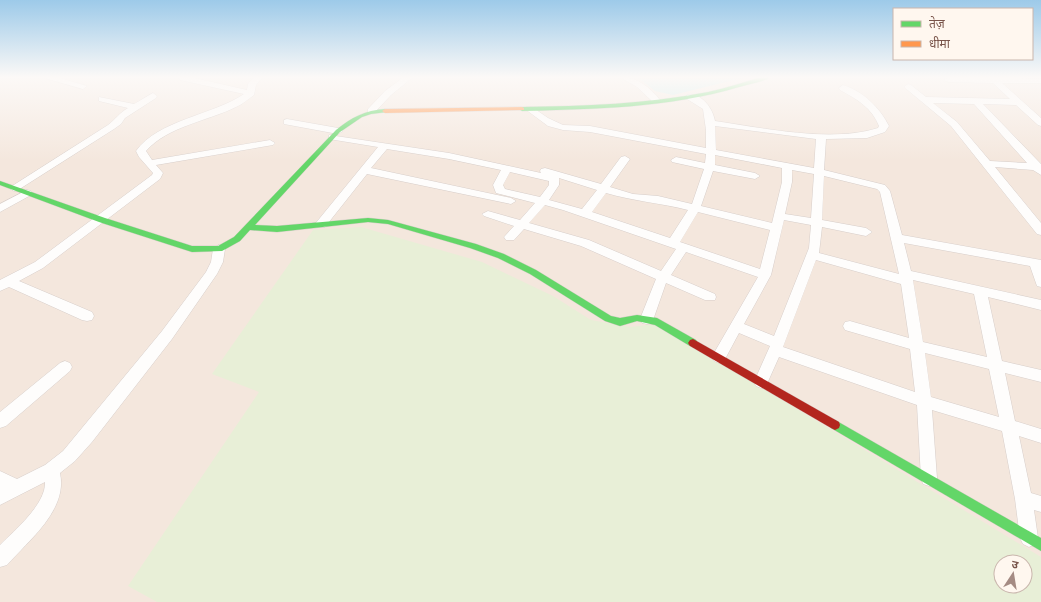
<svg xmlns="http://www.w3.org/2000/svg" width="1041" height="602" font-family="'PT Sans Narrow','Noto Sans Devanagari',sans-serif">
  <rect width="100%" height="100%" fill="#f8f2ed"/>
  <path fill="#f4e7dd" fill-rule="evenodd" d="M0,77H1041V602H0ZM1001,562H1025V586H1001Z"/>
  <path fill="#e8efd7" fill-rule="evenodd" d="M361,227L482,262L553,296L591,320L630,327L657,324L1041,557V602H157L128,586L259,392L212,374L313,230ZM1001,562H1025V586H1001Z"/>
  <path fill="#cdebea" d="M637,77H746L673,95L655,91Z"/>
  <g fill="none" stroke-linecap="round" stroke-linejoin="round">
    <defs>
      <g id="street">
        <path d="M41,77H56L87,86L83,89Z"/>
        <path d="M180,77H190L247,90L248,84L254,77H263L256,85L254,95C248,99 243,104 236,107C208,121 168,126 146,151L152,160L270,140L275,143L273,145L156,165L163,173L160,179L43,268L19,281L92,312L94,316L92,320L87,321L82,320L9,287L0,291V280L35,262L152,175L153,173L139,157L136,151C158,120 213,115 244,94L180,80Z"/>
        <path d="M404,77H413L391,95L374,113H368V109L385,91Z"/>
        <path d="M620,77C637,77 650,87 660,100L656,103L653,102L637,87Z"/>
        <path d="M989,77L1041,79V83H1002L1041,118V126L1038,125L1016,105L983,104L1041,164V175L1033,170L995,167L1041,223V235L1037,234L951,126L904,87L908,84L911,85L926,97L1010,99L993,83L948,82L944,80L948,78ZM933,103L974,104L1027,163L990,161L957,122Z"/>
        <path d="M843,85C863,91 880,108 889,126L885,132L867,138L826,139L824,170L885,185L890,191L902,235L1041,260V287L1037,286L1030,266L904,243L911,271L1041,300V310L988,297L1002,361L1041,370V382L1005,373L1015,421L1041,429V443L1019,436L1031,493L1041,496V512L1034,510L1038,538L1035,544L1029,547L1023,544L1020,538L1015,499L1002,431L932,410L937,478L935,484L929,486L923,484L921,478L917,405L779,357L766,386L761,388L756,386L754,382L770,346L739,333L724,361L719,363L714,361L712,357L714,353L758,277L686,252L671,275L715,294L716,297L715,300H705L666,283L652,323L647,324L642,323L640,319L656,279L581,246L524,229L514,240H506L504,237L514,226L484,216L482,214L488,211L520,220L535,203L496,193L493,185L501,170L449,159L387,149L371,168L511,198L516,201L511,204L367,174L325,227H317L315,224L378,147L329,139V135L449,153L541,173L540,171L541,169L545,168L601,184L621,157L625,156L630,159L610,187L633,194L658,196L692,204L704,169L672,162L671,160L676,157L705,163L706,154L590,132L563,130L548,126L525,109L526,107H532L548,118L563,125L590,126L706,148V130L703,109L687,99V95C702,92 713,109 715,121C764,128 831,143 878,128L879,126C872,108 857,99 840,90L839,88ZM715,126L816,139L814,168L716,150ZM715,155L782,168V182L772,223L701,206L713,171L755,179L760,176L755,173L715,165ZM792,170L814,174L811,218L785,214L792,182ZM510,172L549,181V185L540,197L505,189L503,185ZM824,176L877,189L880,192L899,274L819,253L822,227L866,236L872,232L866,228L822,220ZM559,178L597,190L582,209L549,200L559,185ZM606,193C633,201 661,203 688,210L670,238L592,212ZM545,205L563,210L676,249L661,271L589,240L529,223ZM698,212L770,230L760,269L680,242ZM784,220L811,225L809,248L774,336L744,324L771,275ZM816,260L901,284L909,338L850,321L845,322L843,326L845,330L910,349L915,392L783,347ZM913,280L974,294L987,357L923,342ZM925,353L989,369L999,417L931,397Z"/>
        <path d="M153,93L157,96L156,98L125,118L121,124L114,129L18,190L14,191L9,188L108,125C116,119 119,113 128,108L99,101V97L134,104Z"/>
        <path d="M287,119L338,128L343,131L338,134L284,124V120Z"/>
        <path d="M27,190L31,191L32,193L31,195L0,212V204Z"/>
        <path d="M219,245L225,249L223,262L217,274L172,339L92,442L75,461L60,473C68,510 29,540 7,565L0,567V545C15,530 46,504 45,482L0,505V471L17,479L45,465L63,451L162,331L206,272L211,262L213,249Z"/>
        <path d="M65,361L70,363L72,367L70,371L6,426L0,428V412L60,363Z"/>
      </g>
      <g id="fast">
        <path d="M761,77H771C763,82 749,84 739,87C669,108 595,109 522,111L519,109L522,107C584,106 647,104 708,92C726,88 744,82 761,77Z"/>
        <path d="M385,109L387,110V112L371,114L362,117L340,132L255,225L277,226L368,218L388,220L476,244L504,254L536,270L611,316L620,318L637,315L657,318L696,340L698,343L696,346H690L655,325L637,321L620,326L605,321L530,274L498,258L470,248L388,224L368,222L277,232L250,230L240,241L222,251L192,252L99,222L0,185V181L105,218L192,246H218L234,237L336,130C351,118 365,110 385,109Z"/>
        <path d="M835,420L1041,538V551L831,428L830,425L831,422Z"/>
      </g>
      <path id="slow" d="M522,107L524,108V110L385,113L382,111L385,109Z"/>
      <path id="jam" d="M693,339L839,422L840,425L839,428L835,430L831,428L690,346L688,343L690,340Z"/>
    </defs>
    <use href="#street" stroke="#d7ceca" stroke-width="1"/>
    <use href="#fast" stroke="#d9cfca" stroke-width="1"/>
    <use href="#slow" stroke="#d9cfca" stroke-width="1"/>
    <use href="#jam" stroke="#d9cfca" stroke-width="1"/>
    <use href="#street" fill="#fefdfc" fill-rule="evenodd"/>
    <use href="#fast" fill="#63d668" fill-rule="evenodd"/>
    <use href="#slow" fill="#ff974d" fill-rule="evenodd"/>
    <use href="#jam" fill="#b3261e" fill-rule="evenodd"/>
  </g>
  <linearGradient id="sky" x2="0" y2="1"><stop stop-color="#9dcae9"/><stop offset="0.48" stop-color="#fcf9f7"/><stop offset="1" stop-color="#fcf9f7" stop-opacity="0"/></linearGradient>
  <rect width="1041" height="161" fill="url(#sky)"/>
  <rect x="893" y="8" width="140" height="52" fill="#fff7ef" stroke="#c9b6ad"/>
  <rect x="901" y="21" width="20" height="6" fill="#63d668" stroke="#c9b6ad"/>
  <text x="929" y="28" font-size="12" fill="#79544a">तेज़</text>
  <rect x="901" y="41" width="20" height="6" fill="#ff974d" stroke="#c9b6ad"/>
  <text x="929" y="48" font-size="12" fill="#79544a">धीमा</text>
  <g transform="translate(1013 574) rotate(12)"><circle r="19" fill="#fff7ef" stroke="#c9b6ad"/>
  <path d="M0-3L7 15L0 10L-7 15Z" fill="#a58b83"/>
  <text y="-6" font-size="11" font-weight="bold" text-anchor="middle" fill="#79544a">उ</text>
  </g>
</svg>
